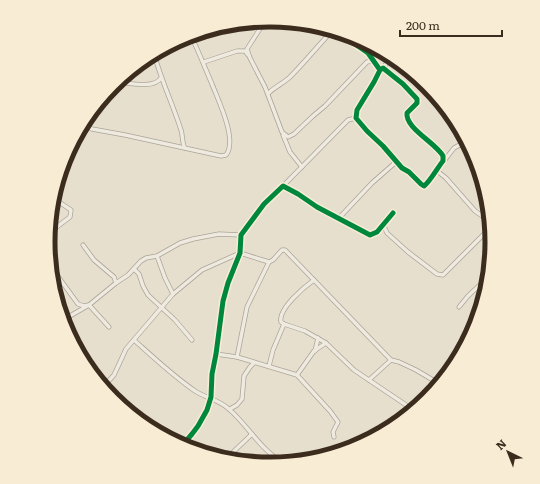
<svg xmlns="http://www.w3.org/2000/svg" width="540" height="484" font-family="Literata,serif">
  <rect width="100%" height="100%" fill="#e6dfce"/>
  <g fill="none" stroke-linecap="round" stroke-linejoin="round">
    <defs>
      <g id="minor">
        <path d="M265,21L247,49L250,58L265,87L282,132L288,137L294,134L313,116L325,106L367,62L372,61L374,62"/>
        <path d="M345,35L352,42L368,53L380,70L383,68L403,84L417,99V103L407,113C405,128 436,143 443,156V161C438,167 429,183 424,186L421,184L409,172L402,168L383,146L367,131L356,118L357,110L374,82L380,70"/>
        <path d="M155,57C162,82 173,105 181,130C183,136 182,144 185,148"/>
        <path d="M204,62L237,51H245L248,55"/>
        <path d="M383,68L389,60"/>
        <path d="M118,82C129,83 154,89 161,78"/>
        <path d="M268,94C271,89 284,83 290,77C304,63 317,47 331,32"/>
        <path d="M88,123L89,127L92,129L125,135L221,156L226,155C238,140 218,100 212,84C205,68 199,52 191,36"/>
        <path d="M283,135L290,152L302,167"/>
        <path d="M444,161L454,148L465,142"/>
        <path d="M436,170L446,178L475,211L488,220"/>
        <path d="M283,186L348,120L356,118"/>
        <path d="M339,218L372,183L396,162"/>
        <path d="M383,224L387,233L408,252L437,274L443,275L489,229"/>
        <path d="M50,232L70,217L71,210L56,200"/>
        <path d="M83,245L94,260L114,277L116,283"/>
        <path d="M49,248L52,260"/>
        <path d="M157,256L165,278L173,294"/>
        <path d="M134,269L139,274L143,286L148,295L175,320L192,340"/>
        <path d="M54,271L78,304L84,306L89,305L109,327"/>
        <path d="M314,280C304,287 278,309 281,322L284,324L305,331L326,343L354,370L412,409"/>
        <path d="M459,307L468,296L484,281"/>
        <path d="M63,320L89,305L116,283L128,275L141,261L146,258L157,256L180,243L193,239L219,234L241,235"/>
        <path d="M134,340C153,357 173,376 195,391C206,398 220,400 230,410C248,426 261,450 282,462"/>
        <path d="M315,351L318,338"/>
        <path d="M216,354L237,357L297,375L330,411L338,422L333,432L334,437"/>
        <path d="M237,357L247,307L269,262L273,260L282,250H285L391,360L399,362L416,370L438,383"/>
        <path d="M269,366L273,350L284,324"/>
        <path d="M297,375L314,351L326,343"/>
        <path d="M369,380L391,360"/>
        <path d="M104,386L114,375L126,349L173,294L202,270L240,253L269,262"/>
        <path d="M230,409L237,405L242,399L244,376L250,367L254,363"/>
        <path d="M186,441L193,449"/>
        <path d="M180,443L186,441L192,434L198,426L207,410L211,397L212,374L216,354L223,301L228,283L240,253L241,235L264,204L283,186L298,194L317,207L370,235L377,232L393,213"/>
        <path d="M229,456L252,434"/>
      </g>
    </defs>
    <use href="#minor" stroke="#aca497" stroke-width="5"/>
    <use href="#minor" stroke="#eeeae0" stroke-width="3.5"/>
    <defs>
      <g id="cycleway">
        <path d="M345,35L352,42L368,53L380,70L383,68L403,84L417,99V103L407,113C405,128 436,143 443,156V161C438,167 429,183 424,186L421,184L409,172L402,168L383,146L367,131L356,118L357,110L374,82L380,70"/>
        <path d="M180,443L186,441L192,434L198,426L207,410L211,397L212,374L216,354L223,301L228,283L240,253L241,235L264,204L283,186L298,194L317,207L370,235L377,232L393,213"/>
      </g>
    </defs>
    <use href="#cycleway" stroke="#f8edd4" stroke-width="8"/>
    <use href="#cycleway" stroke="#00873e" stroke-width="5"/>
  </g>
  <path d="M0 0H540V484H0ZM55 242a215 215 0 1 1 430 0a215 215 0 1 1-430 0Z" fill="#f8edd4" fill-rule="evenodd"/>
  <path fill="none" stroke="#3c2c1e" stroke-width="5" d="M55 242a215 215 0 1 1 430 0a215 215 0 1 1-430 0Z"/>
  <g transform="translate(508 452) rotate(317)" stroke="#f8edd4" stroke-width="3" paint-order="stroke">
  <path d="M0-3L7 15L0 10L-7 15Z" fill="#3c2c1e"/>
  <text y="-6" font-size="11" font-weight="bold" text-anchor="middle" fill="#3c2c1e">N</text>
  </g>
  <path d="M400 30v6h102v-6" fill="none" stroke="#3c2c1e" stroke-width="2"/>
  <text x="406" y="30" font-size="12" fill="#3c2c1e" stroke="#f8edd4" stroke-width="3" paint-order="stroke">200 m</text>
</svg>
